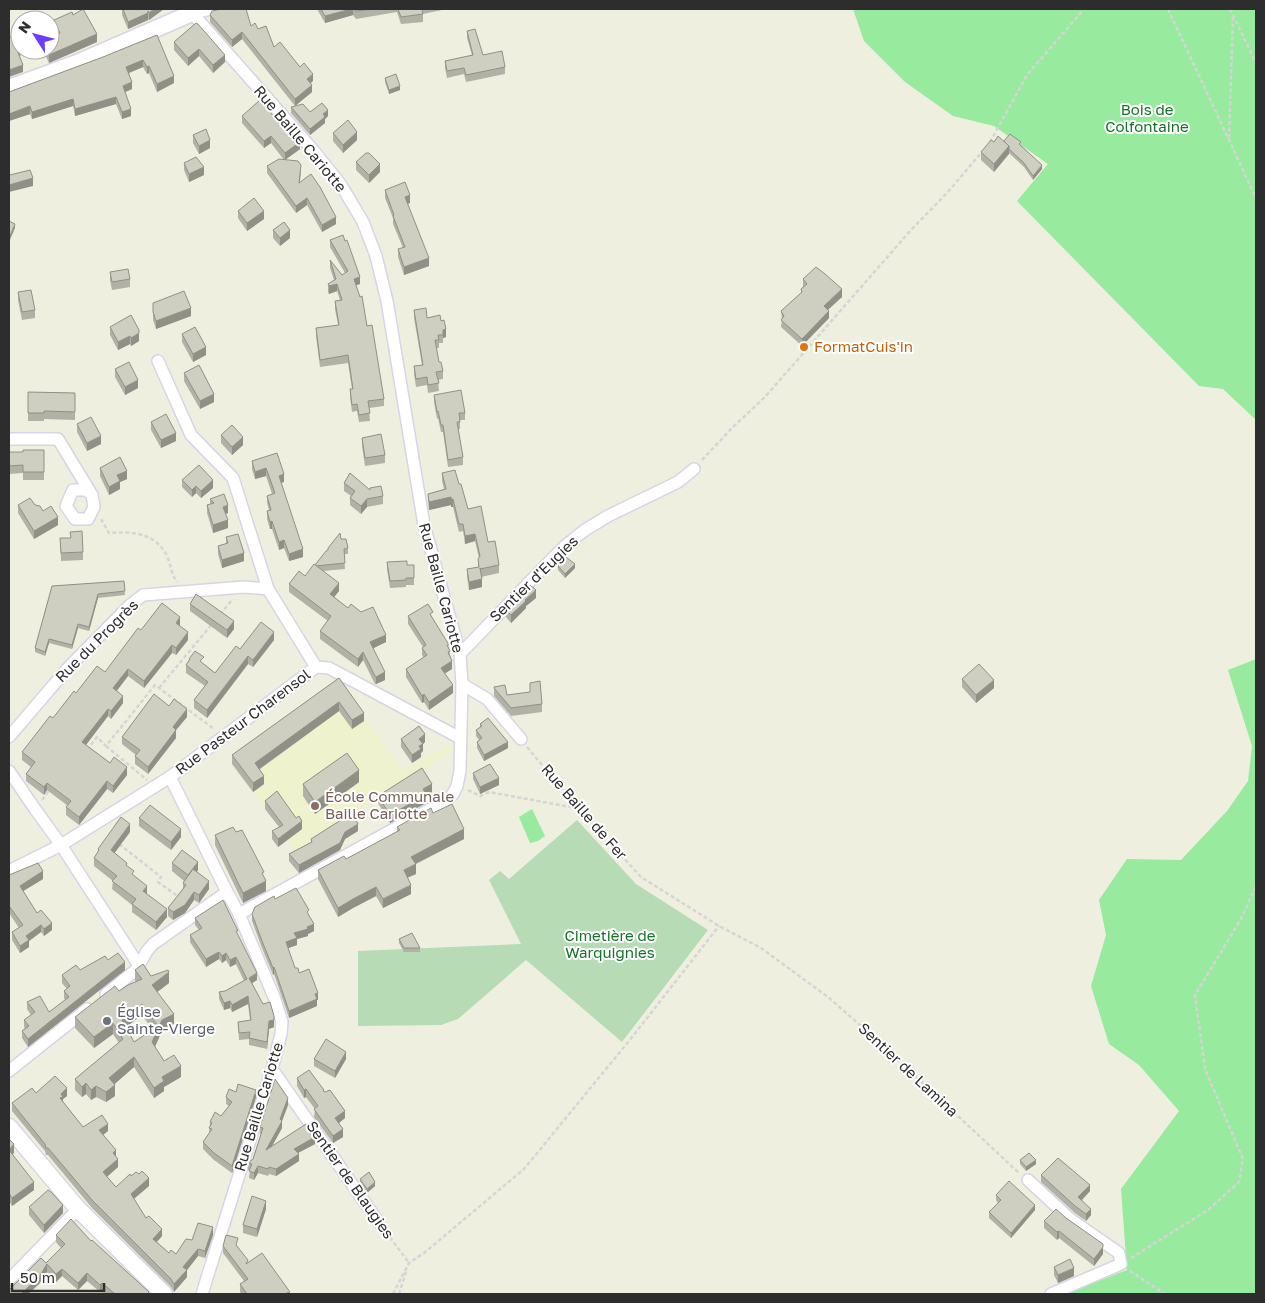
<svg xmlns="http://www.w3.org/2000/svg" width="1265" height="1303" font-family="'Golos Text',sans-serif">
  <rect width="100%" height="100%" fill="#efefdf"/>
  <path fill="#eef2cd" d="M337,680L403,770L448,745L453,751L309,842L321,862L308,871L233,760Z"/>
  <g fill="#97ea9e">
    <path d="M853,9H1256V420L1223,389L1199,386L1017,201L1048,164L994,126L953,116L905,82L864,41Z"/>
    <path d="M1256,659V1294H1064L1127,1270L1121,1189L1179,1111L1139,1065L1109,1044L1091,986L1106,935L1099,900L1127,859L1181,860L1227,811L1248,781L1252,746L1228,670Z"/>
    <path d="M532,809L545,836L538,841L530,843L519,817Z"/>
  </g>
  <path fill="#b7dbb4" d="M577,820L636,884L708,930L622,1042L526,960L458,1019L441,1025L358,1026V951L521,944L489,880L500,871L509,879Z"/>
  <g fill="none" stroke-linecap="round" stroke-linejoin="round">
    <defs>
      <g id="street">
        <path d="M211,9L192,13L313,150L341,185L363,222L376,256L387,301L424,525L460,654L462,684L460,771L457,786L453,794L445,801L239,914"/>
        <path d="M158,361L191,435L233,478L268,589"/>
        <path d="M9,439H58L92,495L94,507L88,519H75L66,506L73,490H86L92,495"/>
        <path d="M460,654L545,566L565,546L585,530L608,516L678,482L694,469"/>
        <path d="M316,667L329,668L460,738"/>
        <path d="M462,684L487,699L521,739"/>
        <path d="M9,737L68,668L129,606L143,595L244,587L268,589L316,667"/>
        <path d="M9,771L35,809L61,845L138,964"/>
        <path d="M9,871L61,845L170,777"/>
        <path d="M106,994L136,970L147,951L153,944L227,892"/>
        <path d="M272,1069L379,1223"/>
        <path d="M9,1071L87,1009"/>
        <path d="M1028,1180L1070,1219L1119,1253L1121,1264L1051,1294"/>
        <path d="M9,1280L78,1209"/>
        <path d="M202,1294L272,1069L281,1034L282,1022L274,997L239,914L227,892L170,777L316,667"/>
      </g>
      <g id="secondary">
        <path d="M9,88L77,63L192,13L188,9"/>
        <path d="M9,1127L78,1209L164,1294"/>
      </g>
    </defs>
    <use href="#street" stroke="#d8d4e6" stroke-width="14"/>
    <use href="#secondary" stroke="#d8d4e6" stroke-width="19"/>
    <g stroke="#d5d5d5" stroke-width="2.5" stroke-dasharray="4 2.5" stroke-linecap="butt">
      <path d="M1168,9L1256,198"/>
      <path d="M1230,9L1256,63"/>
      <path d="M1229,138L1233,15"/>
      <path d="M990,142L1027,75L1084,9"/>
      <path d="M702,460L732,428L765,397L911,230L947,193L982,152"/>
      <path d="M101,519L109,533C132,531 156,533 167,556C171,565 171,574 177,582"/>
      <path d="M220,614L233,599"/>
      <path d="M159,688L212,624"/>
      <path d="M106,746L147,780"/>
      <path d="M527,747L578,808L641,877L719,926L761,948L828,997L869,1033L1019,1173"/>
      <path d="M87,750L97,737L106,746L155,685L214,729"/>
      <path d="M468,790L480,796L489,792L576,808"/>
      <path d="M42,800L51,788"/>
      <path d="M119,844L161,877L158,882L179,897"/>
      <path d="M386,1232L409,1263"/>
      <path d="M1131,1258L1208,1210L1239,1182L1243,1159L1205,1069L1195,995L1242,917L1256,886"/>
      <path d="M1130,1271L1165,1294"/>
      <path d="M393,1294L409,1263L424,1253L524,1169L629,1041L719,926"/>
      <path d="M399,1294L407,1269"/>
    </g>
    <use href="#street" stroke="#fff" stroke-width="11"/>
    <use href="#secondary" stroke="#fff" stroke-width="16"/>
  </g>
  <g fill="#b1b1a6" fill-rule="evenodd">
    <path d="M122,9H164L149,20L148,19V20L128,29L122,15Z"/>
    <path d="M317,9H442V10L423,14V22L401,24L397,12L356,19L353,15L325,23Z"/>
    <path d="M73,15L97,42L49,63L43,50H50L57,34L54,28V20Z"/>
    <path d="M210,15L251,26L258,29L274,47L300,67L313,81L310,83L312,92L295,106L242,39L232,47L210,22Z"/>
    <path d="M196,23L225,62L213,73L199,56L188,66L174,50V42Z"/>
    <path d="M467,31L483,55L505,67V74L466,82L464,74L447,78L445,68V61L472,55L467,38Z"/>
    <path d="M157,35L174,83L157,92L149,73L147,74L143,67L129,73L132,89L125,92L131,116L122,119L116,104L75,116L73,106L32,119L30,114L9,121V92L103,57Z"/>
    <path d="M385,78L400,90L389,94L385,82Z"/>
    <path d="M291,107L310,112L328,116L325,119V123L310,135L291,113Z"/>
    <path d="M242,116L276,119L298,140L300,149L285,160L301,172L300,182L336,224L322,232L307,205L296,213L267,173V166L284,160L271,143L264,148L242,123Z"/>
    <path d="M333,133L357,140L343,153L333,141Z"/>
    <path d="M193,135L210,148L199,154L193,143Z"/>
    <path d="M1004,141L1021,145L1042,169L1033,180L1024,167L1009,153L994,172L981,160V152L994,142Z"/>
    <path d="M356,162L380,172L369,183L356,170Z"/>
    <path d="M184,163L204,175L189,182L184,170Z"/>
    <path d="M385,190L410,203L407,204L429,266L404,275L398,257V249L403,248L393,224V218L385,198Z"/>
    <path d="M238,211L264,219L247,231L238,218Z"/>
    <path d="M273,230L290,238L280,246L273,238Z"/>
    <path d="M330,240L360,284L356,285L367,326L384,399V406L369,408L370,421L359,422L357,411L352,412L350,397V389H352L348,363L320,367L316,336V328L338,325L335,309V301L340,300L337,291L329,294L328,292V284L334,280L330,268V260L342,275L345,273L330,247Z"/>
    <path d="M110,272L130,279V287L112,290L110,280Z"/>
    <path d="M803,279L842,297L828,310L829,318L802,346L781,327L782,319L781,311L801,293V289L803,287Z"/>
    <path d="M18,292L35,310V318L22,320L18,300Z"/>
    <path d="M153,303L191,316L156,329L153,320Z"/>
    <path d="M414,310L427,318L441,321L446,337L443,338V343H439V348H436L439,362L443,371V379L438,380L439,391L428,393L427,385L416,387L414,374V366L422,365L414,318Z"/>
    <path d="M110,327L139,341L131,346L130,344L118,350L110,335Z"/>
    <path d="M182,334L206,355L193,362L182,342Z"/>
    <path d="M115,369L138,388L125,395L115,377Z"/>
    <path d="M184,373L214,402L200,409L184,381Z"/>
    <path d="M28,392L75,393V420L44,419V421H28Z"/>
    <path d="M434,395L465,413V420H460V429H458L463,457V465L448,467L443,432H441L438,418L437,419L434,402Z"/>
    <path d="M151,422L176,441L161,448L151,430Z"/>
    <path d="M77,424L101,444L87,451L77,432Z"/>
    <path d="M221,435L243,445L232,455L221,443Z"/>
    <path d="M362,438L385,455V463L365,466L362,446Z"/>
    <path d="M44,450V480H23V473L9,474V452H23Z"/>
    <path d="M277,453L284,482L281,483L303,557L289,561L284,548L279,550L272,529H270L267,519V511L269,510L267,503V496L272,494L266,476L255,479L252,469V461Z"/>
    <path d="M100,468L127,479L120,482V489L109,495L100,476Z"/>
    <path d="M442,473L459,484L468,509L488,542L499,565V573L481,577L482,587L469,590L467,577V569L478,567V559L479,558L475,541L465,544L463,531L459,532L453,507H451V505L429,510L428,501V494L444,489L442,481Z"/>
    <path d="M182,480L213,488L201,498L196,493L192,497L182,487Z"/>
    <path d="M344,483L370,489L383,496V504L367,507L361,514L350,505V498L351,496L344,491Z"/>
    <path d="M210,499L228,513L225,514L228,528L213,533L207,513V505H210Z"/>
    <path d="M18,505H35L43,511L58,525L34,539L18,513Z"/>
    <path d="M226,537L244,561L222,568L218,554V546L226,544Z"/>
    <path d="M60,538L83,552V560L61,561Z"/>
    <path d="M348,548V554H344L345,569L323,571L339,591L334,597L386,642L373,648L385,680L376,684H375L363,660L358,667L320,639V631L328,621L289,592V584L305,576L328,550Z"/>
    <path d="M387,562L407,565L414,578V585H406V587L390,588L387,569Z"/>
    <path d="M558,566L575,568L565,578L558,570Z"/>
    <path d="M124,581L125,595L98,598L89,631L78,628L72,649L49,643L45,656L35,652V648L52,586Z"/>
    <path d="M536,598L526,606V608L511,623L506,617V610Z"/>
    <path d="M190,604L234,629L227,638L190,611Z"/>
    <path d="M408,616L433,619L449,648L452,669L445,673L453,693L429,710L424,702L422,703L406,677V669L424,658L422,655V648L423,647L408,624Z"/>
    <path d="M180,625L179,626L188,640L176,655L172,653L144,688L128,676L116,691L123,703L111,719L108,716L86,745L127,775L113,793L107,789L79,825L66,815V807L68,806L47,790L44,795L26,781V774L31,767L22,760V752L76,693L105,672L141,630Z"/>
    <path d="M274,640L253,667L248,664L207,718L194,708V700L205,686L186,673V665L189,660V659L204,664L215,673L240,649Z"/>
    <path d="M339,678L364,721L352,729L339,711L260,769L264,784L253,792L232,764V755Z"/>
    <path d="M962,679L994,688L976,703L962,687Z"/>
    <path d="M530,683L542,704V712L511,716L494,696V687L507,695L530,692Z"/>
    <path d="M169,706L187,717L176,730V738L148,774L135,764V756L136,755L122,744V737Z"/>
    <path d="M480,724L508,748L484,761L477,748V742L479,740L476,736V730L480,728Z"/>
    <path d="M401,739L425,742L423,744V751L421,753V757L412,763L401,747Z"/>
    <path d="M473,773L499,785L480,794L473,779Z"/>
    <path d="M359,782L315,814L303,796V784Z"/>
    <path d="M432,792L426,795V801L424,802V804L390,823L378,803V796Z"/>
    <path d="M265,801L302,829L278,847L272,839V831L279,827L265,809Z"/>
    <path d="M433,813L464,839L416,864V874L407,878L411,894L383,908L376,896L353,908L338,917L318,879V870L346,859L397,832V827Z"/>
    <path d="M139,818L181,837L171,850L139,826Z"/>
    <path d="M358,831L345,839L340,850L299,873L289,861V854L311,842V839Z"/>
    <path d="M130,832L114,853L127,866L147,894L167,917L156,930L132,912V905L112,889L113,881L94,866V858L98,852V849Z"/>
    <path d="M236,832L266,891L243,903L215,845V835Z"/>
    <path d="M172,863L198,870L197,872L209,889L199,903L194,900L185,913L173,920L168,916V908L183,890V883L184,881L172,871Z"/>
    <path d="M9,875L43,879L23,891L37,913L52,930L44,936L41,932L29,941V947L20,953L12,940V932L19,928L9,913Z"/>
    <path d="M275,899L309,916L314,931L308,934V936L297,939V945L288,948L295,968L318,1000H317V1006L289,1018L274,974L273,975L262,948L252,921V914Z"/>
    <path d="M195,918L238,935L257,980L252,983L274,1027L269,1029L267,1049L249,1045V1039L239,1040L238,1022L250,1020L248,1004L232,1012L230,1008L224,1010L219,999V992L225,991L244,981L236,964L230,967L226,960L222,963L219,959L206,967L190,942V935L199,930L195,925Z"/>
    <path d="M399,939L420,948V952H404L399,943Z"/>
    <path d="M108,960L125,970L28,1047L22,1038V1031L25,1028L24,1027V1020L31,1015L27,1009V1002L49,1012L65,1000L64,998V991L67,989L62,983V975L80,970Z"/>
    <path d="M135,970L169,983L157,992L174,1024L162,1031L155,1047L164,1061L181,1077L164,1087V1091L154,1098L134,1067L114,1084L115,1096L106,1102L96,1097L91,1100L86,1094L82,1097L75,1090V1079L119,1043L113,1034L94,1048L75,1028V1017L136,982L135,981ZM142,1015L152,1029L134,1042L126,1027Z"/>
    <path d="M314,1059H346L335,1078L314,1066Z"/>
    <path d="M297,1078L324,1092L345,1118L339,1123L343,1137L333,1143L314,1117L315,1109L306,1097L304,1098L297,1086Z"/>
    <path d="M36,1093L67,1096L63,1099V1102L83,1127L108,1131L103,1135L116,1157L118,1167L107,1177L116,1187L131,1176L149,1186L134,1199L146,1218L162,1236L157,1242L169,1253L176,1254L192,1240L213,1235L205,1258L198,1256L187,1270V1277L174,1292L171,1287L92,1208L48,1155H46L45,1151L12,1111V1103Z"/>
    <path d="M226,1097H256L232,1173L214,1160L203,1149V1142L209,1133L210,1122L221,1116L229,1106L226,1104Z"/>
    <path d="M288,1105L282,1121V1128L272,1146L315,1144L298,1153L299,1161L276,1176L269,1174L268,1176L258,1173L254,1180L249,1178L250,1170H248V1163L253,1159L261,1134H260V1127Z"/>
    <path d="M9,1139L14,1153L12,1154L34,1190L12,1206L9,1201Z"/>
    <path d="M1020,1160L1036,1164L1026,1171L1020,1164Z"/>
    <path d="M1041,1175L1090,1191L1082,1200L1091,1215L1086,1221L1075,1213L1041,1182Z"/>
    <path d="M360,1179L375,1186L367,1193L360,1183Z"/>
    <path d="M996,1195L1035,1210L1011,1238L989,1218V1212L998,1203L996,1200Z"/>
    <path d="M29,1207L63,1213L44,1233L29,1215Z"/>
    <path d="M266,1209L257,1237L243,1233V1225Z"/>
    <path d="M1066,1218L1103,1254L1094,1266L1059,1238L1057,1240L1044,1228V1221Z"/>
    <path d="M56,1235L91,1241L149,1294H107L102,1290L100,1292L87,1281L78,1290L62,1276L56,1282L47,1272L39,1284L28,1294H9L46,1263L61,1248L56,1242Z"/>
    <path d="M223,1246H238V1247L248,1263L290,1294H241L240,1292V1284L244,1281L223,1253Z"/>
    <path d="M1054,1267L1074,1276L1058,1283L1054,1275Z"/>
  </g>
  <g fill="#909087">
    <path d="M154,9H164L149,20V13Z"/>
    <path d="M351,9H353V15L325,23V16Z"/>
    <path d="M148,13V20L128,29V22Z"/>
    <path d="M242,32V39L232,47V40Z"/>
    <path d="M97,34V42L49,63V55Z"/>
    <path d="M20,49V50H32L17,57V50Z"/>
    <path d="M199,49V56L188,66V58Z"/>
    <path d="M225,55V62L213,73V65Z"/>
    <path d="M143,60V67L126,74V67Z"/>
    <path d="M23,65V72L9,77V70Z"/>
    <path d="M149,66V73L147,74V67Z"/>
    <path d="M313,74V81L307,86V79Z"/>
    <path d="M174,76V83L157,92V84Z"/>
    <path d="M132,82V89L123,93V86Z"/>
    <path d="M312,85V92L295,106V99Z"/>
    <path d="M400,86V90L389,94V90Z"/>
    <path d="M116,97V104L75,116V109Z"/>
    <path d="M73,99V106L32,119V112Z"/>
    <path d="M30,106V114L9,121V114Z"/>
    <path d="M131,109V116L122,119V112Z"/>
    <path d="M328,110V116L325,119V123L310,135V129L323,114Z"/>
    <path d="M357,132V140L343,153V145Z"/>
    <path d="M271,136V143L264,148V141Z"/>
    <path d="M297,138H298V143L300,142V149L285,160V153Z"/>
    <path d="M210,140V148L199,154V146Z"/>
    <path d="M1009,146V154L994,172V164Z"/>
    <path d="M380,164V172L369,183V175Z"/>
    <path d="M1042,165V169L1033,180V176Z"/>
    <path d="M204,167V175L189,182V174Z"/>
    <path d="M33,178V186L9,192V185Z"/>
    <path d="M410,195V203L405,205V197Z"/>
    <path d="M307,198V205L296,213V206Z"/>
    <path d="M264,211V219L247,231V223Z"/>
    <path d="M336,217V224L322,232V225Z"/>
    <path d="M15,224V228L9,242V238Z"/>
    <path d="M290,230V238L280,246V238Z"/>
    <path d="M429,258V266L404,275V267Z"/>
    <path d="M360,277V284L354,286V279Z"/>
    <path d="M337,284V291L329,294V286Z"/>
    <path d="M842,289V297L824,313V306Z"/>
    <path d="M191,308V316L156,329V321Z"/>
    <path d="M829,311V318L802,346V339Z"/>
    <path d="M446,329V337L443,338V330Z"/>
    <path d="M139,333V341L131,346V338Z"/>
    <path d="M130,336V344L118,350V342Z"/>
    <path d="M206,347V355L193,362V354Z"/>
    <path d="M138,380V388L125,395V387Z"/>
    <path d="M214,394V402L200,409V401Z"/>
    <path d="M176,433V441L161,448V440Z"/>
    <path d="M101,436V444L87,451V443Z"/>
    <path d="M243,437V445L232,455V447Z"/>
    <path d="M266,468V476L255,479V472Z"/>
    <path d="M127,471V479L120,482V489L109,495V487L117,475Z"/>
    <path d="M284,474V482L279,483V476Z"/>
    <path d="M213,480V488L201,498V491Z"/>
    <path d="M196,486V493L192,497V490Z"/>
    <path d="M451,497V505L429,510V502Z"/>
    <path d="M367,499V507L361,514V506Z"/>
    <rect x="451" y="499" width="2" height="8"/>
    <path d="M228,505V513L223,515V507Z"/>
    <path d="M58,517V525L34,539V531Z"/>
    <path d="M228,520V528L213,533V525Z"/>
    <path d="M272,521V529H270V522Z"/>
    <path d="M475,534V541L465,544V536Z"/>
    <path d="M284,540V548L279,550V542Z"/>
    <path d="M303,549V557L289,561V554Z"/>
    <path d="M244,553V561L222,568V560Z"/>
    <path d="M575,564V568L565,578V574Z"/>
    <path d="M482,579V587L469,590V582Z"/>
    <path d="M339,583V591L330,602V594Z"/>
    <path d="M536,590V598L526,606V608L511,623V615L525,600Z"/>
    <path d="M98,594V598L89,631V627Z"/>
    <path d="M180,617V625L176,630V623Z"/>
    <path d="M234,621V629L227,638V630Z"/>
    <path d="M78,624V628L72,649V645Z"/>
    <path d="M188,632V640L176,655V648Z"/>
    <path d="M274,632V640L253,667V660Z"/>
    <path d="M386,635V642L370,650V642Z"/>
    <path d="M49,639V643L45,656V652Z"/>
    <path d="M172,645V653L144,688V681Z"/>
    <path d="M363,652V660L358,667V659Z"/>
    <path d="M248,656V664L207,718V710Z"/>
    <path d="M452,661V669L441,676V668Z"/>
    <path d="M128,669V676L113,696V688Z"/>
    <path d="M385,672V680L376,684V677Z"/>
    <path d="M994,680V688L976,703V695Z"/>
    <path d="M453,685V693L429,710V702Z"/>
    <path d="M424,694V702L422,703V696Z"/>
    <path d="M123,696V703L111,719V711Z"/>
    <path d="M339,702V711L255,772V763Z"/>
    <path d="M108,709V716L82,750V742Z"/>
    <path d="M187,709V717L176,730V738L148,774V767L173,727Z"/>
    <path d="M364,713V721L352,729V720Z"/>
    <path d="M425,734V742L423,744V751L421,753V757L412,763V755L419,739Z"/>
    <path d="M508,742V748L484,761V755Z"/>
    <path d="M127,767V775L113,793V786Z"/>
    <path d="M359,770V782L315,814V802Z"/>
    <path d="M264,776V784L253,792V783Z"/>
    <path d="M499,778V785L480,794V787Z"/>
    <path d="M107,781V789L79,825V817Z"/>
    <path d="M47,783V790L44,795V787Z"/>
    <path d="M432,784V792L426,795V801L424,802V804L390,823V815L423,789Z"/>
    <path d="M302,821V829L278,847V839Z"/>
    <path d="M130,824V832L111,858V850Z"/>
    <path d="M358,824V831L345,839L340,850L299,873V865L345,832Z"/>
    <path d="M181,829V837L171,850V842Z"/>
    <path d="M464,829V839L411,866V857Z"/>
    <path d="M198,862V870L188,883V875Z"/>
    <path d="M416,864V874L404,879V870Z"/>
    <path d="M43,871V879L20,893V886Z"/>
    <path d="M209,881V889L199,903V895Z"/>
    <path d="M266,881V891L243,903V893Z"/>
    <path d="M411,885V894L383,908V899Z"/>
    <path d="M147,886V894L143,891Z"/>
    <path d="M376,887V896L353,908L338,917V908L353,899Z"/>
    <path d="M194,892V900L185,913L173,920V912Z"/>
    <path d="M167,909V917L156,930V922Z"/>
    <path d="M52,923V930L44,936V929Z"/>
    <path d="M314,924V931L308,934V936L297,939V945L286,949V942L294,933Z"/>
    <path d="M41,925V932L29,941V947L20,953V946L26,936Z"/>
    <path d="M219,952V959L206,967V959Z"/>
    <path d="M226,953V960L222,963V956Z"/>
    <path d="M236,957V964L230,967V960Z"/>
    <path d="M125,962V970L28,1047V1039Z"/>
    <path d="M274,967V974L273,975V968Z"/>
    <path d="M169,972V983L152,996V985Z"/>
    <path d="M257,973V980L249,985V978Z"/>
    <path d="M318,993V1000H317V1006L289,1018V1011L315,994Z"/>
    <path d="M248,996V1004L232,1012V1005Z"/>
    <path d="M230,1001V1008L224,1010V1003Z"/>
    <path d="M142,1004V1015L122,1030V1020Z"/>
    <path d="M174,1014V1024L162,1031L152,1053V1042L162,1020Z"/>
    <path d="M274,1016V1027L269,1029L267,1049V1042L269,1021Z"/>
    <path d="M113,1023V1034L94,1048V1037Z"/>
    <path d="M346,1052V1059L335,1078V1071Z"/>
    <path d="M134,1057V1067L109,1089V1078Z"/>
    <path d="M181,1066V1077L164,1087V1091L154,1098V1088L162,1077Z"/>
    <path d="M86,1083V1094L82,1097V1087Z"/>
    <path d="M115,1085V1096L106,1102V1092Z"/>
    <path d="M96,1086V1097L91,1100V1090Z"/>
    <path d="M67,1088V1096L63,1099V1104L60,1106L61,1094Z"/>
    <path d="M306,1089V1097L304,1098V1090Z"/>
    <path d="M256,1090V1097L232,1173V1166Z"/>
    <path d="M288,1098V1105L282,1121V1128L266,1157V1150Z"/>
    <path d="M345,1111V1118L335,1126V1118Z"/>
    <path d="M108,1124V1131L99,1138V1130Z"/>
    <path d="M343,1129V1137L333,1143V1136Z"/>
    <path d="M315,1137V1144L294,1155V1149Z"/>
    <path d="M14,1144V1153L9,1158V1150Z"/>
    <path d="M116,1150V1158L113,1153Z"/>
    <path d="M299,1154V1161L276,1176V1169Z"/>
    <path d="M118,1159V1167L103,1180V1172Z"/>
    <path d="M1036,1160V1164L1026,1171V1167Z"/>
    <path d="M258,1166V1173L254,1180V1173Z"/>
    <path d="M149,1178V1186L131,1201V1194Z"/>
    <path d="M34,1182V1190L12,1206V1198Z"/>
    <path d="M375,1182V1186L367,1193V1189Z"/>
    <path d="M1090,1185V1191L1078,1204V1197Z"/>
    <path d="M266,1201V1209L257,1237V1229Z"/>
    <path d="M63,1205V1213L44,1233V1225Z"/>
    <path d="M1035,1205V1210L1011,1238V1233Z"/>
    <path d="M1091,1209V1215L1086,1221V1214Z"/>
    <path d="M213,1227V1235L205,1258V1251Z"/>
    <path d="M162,1229V1236L153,1246V1239Z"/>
    <path d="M1059,1231V1238L1057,1240V1232Z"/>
    <path d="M1103,1247V1254L1094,1266V1259Z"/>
    <path d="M198,1249V1256L187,1270V1277L174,1292V1284L183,1267Z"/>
    <path d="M47,1264V1272L39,1284L28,1294H21Z"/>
    <path d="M1074,1268V1276L1058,1283V1275Z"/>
    <path d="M62,1269V1276L56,1282V1274Z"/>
    <path d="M87,1273V1281L78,1290V1283Z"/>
    <path d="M102,1283V1290L100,1292V1285Z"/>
  </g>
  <g fill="#cecec1" stroke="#909087" fill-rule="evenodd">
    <path d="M83,9L97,34L49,55L47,50H50V37L60,33L54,20L72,12L73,15Z"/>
    <path d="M123,9H154L149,13L148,11V13L128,22Z"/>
    <path d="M221,9H246L251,26L255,23L258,29L266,26L274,47L280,42L300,67L304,63L313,74L307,79L312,85L295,99L242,32L232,40L210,15L212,11Z"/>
    <path d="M321,9H351L325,16Z"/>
    <path d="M354,9H373L356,11Z"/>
    <path d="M398,9H422L423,14L401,17Z"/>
    <path d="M196,23L198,24L225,55L213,65L199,49L188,58L174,42Z"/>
    <path d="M475,29L483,55L502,51L505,67L466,75L464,68L447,71L445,61L473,55L467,31Z"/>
    <path d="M20,30V49L17,50L23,65L9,70V38Z"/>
    <path d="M157,35L174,76L157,84L149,66L147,67L143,60L126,67L132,82L123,86L131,109L122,112L116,97L75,109L73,99L32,112L30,106L9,114V92L103,57Z"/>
    <path d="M396,74L400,86L389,90L385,78Z"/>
    <path d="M260,100L276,119L280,116L298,138H297L300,142L285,153L271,136L264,141L242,116Z"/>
    <path d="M322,103L328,110L323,114L325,117L310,129L291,107L303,104L310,112Z"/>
    <path d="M348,120L357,132L343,145L333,133Z"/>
    <path d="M206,129L210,140L199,146L193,135Z"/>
    <path d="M1010,134L1021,142L1019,144L1042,165L1033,176L1024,163L1009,149V146L1004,141Z"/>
    <path d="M998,136L1009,146L994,164L981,152L991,140L994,142Z"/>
    <path d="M366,153H369L380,164L369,175L356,162Z"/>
    <path d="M196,157L204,167L189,174L184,163Z"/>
    <path d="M279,159L298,161L301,165L299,183L311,174L320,187L336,217L322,225L307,198L296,206L267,166Z"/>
    <path d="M30,170L33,178L9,185V173L10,175Z"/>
    <path d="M405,182L410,195L405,197L429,258L404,267L398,249L405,247L393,216L394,215L385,190Z"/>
    <path d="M254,198L264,211L247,223L238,211Z"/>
    <path d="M9,221L15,224L9,238Z"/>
    <path d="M284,222L290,230L280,238L273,230Z"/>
    <path d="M343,235L345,241L347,240L360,277L354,279L360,297L362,296L367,326L372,325L384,399L368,401L370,413L359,415L357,404L352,405L350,389H353L348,355L320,360L316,328L339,325L335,301L342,300L337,284L329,286L328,284L336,279L330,260L342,275L348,271L330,240Z"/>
    <path d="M816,267L825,274L842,289L824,306L829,311L802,339L781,320L784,316L781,311L802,292L801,289L807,284L803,279Z"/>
    <path d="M128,269L130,279L112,282L110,272Z"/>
    <path d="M31,290L35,310L22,312L18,292Z"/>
    <path d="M184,291L191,308L156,321L153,312V303Z"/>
    <path d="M426,308L427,318L440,315L441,321L444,320L446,329L443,330V335H438L439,340H435L439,362H441L443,371L436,372L439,383L428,385L427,377L416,379L414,366L423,365L414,310Z"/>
    <path d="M131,315L139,330V333L131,338L130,336L118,342L110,327Z"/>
    <path d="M195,327L206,347L193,354L182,334Z"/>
    <path d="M129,362L138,380L125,387L115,369Z"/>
    <path d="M199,365L214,394L200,401L184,373Z"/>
    <path d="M461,390L465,413H459L460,422H457L463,457L448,460L443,425H441L438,411L437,412L434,395Z"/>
    <path d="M28,392L75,393V412L44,411V413H28Z"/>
    <path d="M166,414L176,433L161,440L151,422Z"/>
    <path d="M91,417L101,436L87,443L77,424Z"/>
    <path d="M232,425L243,437L232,447L221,435Z"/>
    <path d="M381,434L385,455L365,458L362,438Z"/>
    <path d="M23,450H44V472H23V465L9,466V452H23Z"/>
    <path d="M277,453L284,474L279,476L303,549L289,554L284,540L279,542L272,521L270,522L267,511L271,510L267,496L275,493L266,468L255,472L252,461Z"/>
    <path d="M120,457L127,471L117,475L120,481L109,487L100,468Z"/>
    <path d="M199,465L213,480L201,491L196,486L192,490L182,480Z"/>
    <path d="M455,470L459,484H461L468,509L481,506L488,542L495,541L499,565L480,569V568L482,579L469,582L467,569L479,567L478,559L480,556L475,534L465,536L463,524H459L453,499H451V497L429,502L428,494L446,489L442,473Z"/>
    <path d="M350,473L370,490V488L381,486L383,496L367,499L361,506L350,498L355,491L344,483Z"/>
    <path d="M224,494L228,505L223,507L228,520L213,525L207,505L214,503L210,499Z"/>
    <path d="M30,498L35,505L40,506L43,511L51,506L58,517L34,531L18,505Z"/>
    <path d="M82,531L83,552L61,553L60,538H71L70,532Z"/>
    <path d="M340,533L341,539H346L348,548L344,549L345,563L316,566L315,565L326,551L328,550V548Z"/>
    <path d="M238,534L244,553L222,560L218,546L228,543L226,537Z"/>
    <path d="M566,557L575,564L565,574L558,566Z"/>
    <path d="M407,561V565H414V578H406V580L390,581L387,562Z"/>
    <path d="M314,564L339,583L330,594L348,608L351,604L361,612L373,607L386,635L370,642L385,672L376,677L375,676L363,652L358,659L320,631L331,616L289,584L299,571L305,576Z"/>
    <path d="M124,581L125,591L98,594L89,627L78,624L72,645L49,639L45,652L35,648L52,586Z"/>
    <path d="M530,585L536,590L525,600L526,601L511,615L506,610Z"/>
    <path d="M196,594L234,621L227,630L190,604Z"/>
    <path d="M162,603L180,617L176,623L188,632L176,648L172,645L144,681L128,669L113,688L123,696L111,711L108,709L82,742L110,763L114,757L127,767L113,786L107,781L79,817L66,807L71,801L47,783L44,787L26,774L35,762L22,752L50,716L53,718L74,691L76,693L97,666L105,672L138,628L141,630Z"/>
    <path d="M428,604L433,612L430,614L449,645H447L450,651L448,652L452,661L441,668L453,685L429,702L424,694L422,696L406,669L427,655L422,648L426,645L408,616Z"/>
    <path d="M261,622L274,632L253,660L248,656L207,710L194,700L208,682L186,665L190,659H189L195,651L204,657L200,661L215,673L236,646L240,649Z"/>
    <path d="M979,664L994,680L976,695L962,679Z"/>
    <path d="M339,678L364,713L352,720L339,702L255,763L264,776L253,783L232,755Z"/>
    <path d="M540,681L542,704L511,708L494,688V687L505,685L507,695L530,692V683Z"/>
    <path d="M154,694L169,706L174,699L187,709L173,727L176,730L148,767L135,756L140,750L122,737Z"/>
    <path d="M488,718L508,742L484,755L477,742L482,738L476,730L482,726L480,724Z"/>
    <path d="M419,726L425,734L419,739L423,744L419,746L421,749L412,755L401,739Z"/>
    <path d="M347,753L359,770L315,802L303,784Z"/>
    <path d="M490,764L499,778L480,787L473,773Z"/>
    <path d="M422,768L432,784L423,789L426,794L424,795V796L390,815L378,796Z"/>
    <path d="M277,791L296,818L299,816L302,821L278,839L272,831L283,825L265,801Z"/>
    <path d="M452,804L464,829L411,857L416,864L404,870L411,885L383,899L376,887L353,899L338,908L318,870L344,856L346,859L400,830L397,827L431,808L433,813Z"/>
    <path d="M150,805L181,829L171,842L139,818Z"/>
    <path d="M352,813L358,824L345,832L340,843L299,865L289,854L312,842L311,839Z"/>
    <path d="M121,817L130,824L111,850L127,863L126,865L134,871L132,874L147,886L143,891L167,909L156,922L132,904L136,899L112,881L117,876L94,858L99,850L98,849Z"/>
    <path d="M233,827L236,832L242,830L264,872L262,873L266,881L243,893L215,835Z"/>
    <path d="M182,850L198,862L188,875L172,863Z"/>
    <path d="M38,863L43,871L20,886L37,913L41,910L52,923L44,929L41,925L26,936L29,940L20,946L12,932L23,925L9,906V875Z"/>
    <path d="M193,869L209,881L199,895L194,892L185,905L173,912L168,908L186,885L183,883Z"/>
    <path d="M296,888L309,910L307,912L314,924L307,927L308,929L294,933L297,938L286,942L295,968H298L299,973L309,969L318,993L315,994L317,999L289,1011L274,967L273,968L262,941L252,914L255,907L274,896L275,899Z"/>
    <path d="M223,900L238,931H236L257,973L249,978L263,1004L270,1002L274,1016V1020L269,1021L267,1042L249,1038L250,1032L239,1033L238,1022L251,1020L248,996L232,1005L230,1001L224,1003L219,992L225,991L247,979L236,957L230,960L226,953L222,956L219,952L206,959L190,935L202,928L195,918Z"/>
    <path d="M412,933L420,948H404L399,939Z"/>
    <path d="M118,953L125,962L28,1039L22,1031L29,1026L24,1020L35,1012L27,1002L40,996L49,1012L69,997L64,991L70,986L62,975L76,965L80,970L105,956L108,960Z"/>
    <path d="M143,964L151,976L168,970L169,972L152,985L174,1014L162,1020L152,1042L164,1061L174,1055L181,1066L162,1077L164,1081L154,1088L134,1057L109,1078L115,1085L106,1092L96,1086L91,1090L86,1083L82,1087L75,1079L123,1039L113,1023L94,1037L75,1017L115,986L119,991L128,985L142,979L135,970ZM142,1004L158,1026L134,1042L122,1020Z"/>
    <path d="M326,1039L346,1052L335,1071L314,1059Z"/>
    <path d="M309,1070L324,1090L323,1091L325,1092L330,1090L345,1111L335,1118L343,1129L333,1136L314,1109L318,1106L306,1089L304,1090L297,1078Z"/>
    <path d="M55,1076L67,1088L61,1094L63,1097L60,1098L83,1127L102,1115L108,1124L99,1130L116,1150L113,1153L118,1159L103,1172L116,1187L130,1174L131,1176L136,1172L139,1174L142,1171L149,1178L131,1194L146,1218L149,1216L162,1229L153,1239L169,1253L171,1250L176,1254L186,1239L192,1240L198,1223L213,1227L205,1251L198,1249L183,1267L187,1270L174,1284L171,1279L92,1200L48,1148H46L45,1144L12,1103L32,1088L36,1093Z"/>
    <path d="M275,1079L288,1098L280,1119L282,1121L266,1150L306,1124L315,1137L294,1149L299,1154L276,1169L269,1167L268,1169L258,1166L254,1173L249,1171L252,1164L248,1163L253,1159L263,1128L260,1127Z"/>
    <path d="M238,1084L256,1090L232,1166L214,1153L203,1142L212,1129L209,1128L212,1123L210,1122L215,1112L221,1116L232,1102L226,1097L229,1089L236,1092Z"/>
    <path d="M9,1139L14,1144L9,1150L34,1182L12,1198L9,1193Z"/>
    <path d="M1029,1153L1036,1160L1026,1167L1020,1160Z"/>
    <path d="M1058,1158L1090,1185L1078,1197L1091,1209L1086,1214L1075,1206L1041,1175Z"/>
    <path d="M369,1172L375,1182L367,1189L360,1179Z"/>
    <path d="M1009,1181L1035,1205L1011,1233L989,1212L1001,1200L996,1195Z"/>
    <path d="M48,1190L51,1192L63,1205L44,1225L29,1207Z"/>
    <path d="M252,1196L266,1201L257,1229L243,1225Z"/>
    <path d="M1056,1209L1066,1218L1103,1244V1247L1094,1259L1059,1231L1057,1232L1044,1221Z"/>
    <path d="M71,1219L91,1241L92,1240L149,1292L148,1293L149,1294H115L102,1283L100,1285L87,1273L78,1283L62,1269L56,1274L47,1264L39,1277L21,1294H9V1290L41,1258L46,1263L65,1244L56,1235Z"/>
    <path d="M226,1235L238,1238L236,1245L248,1260L246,1264L262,1253L290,1292L284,1294H275L274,1293L273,1294H247L240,1284L248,1279L223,1246Z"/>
    <path d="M1070,1259L1074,1268L1058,1275L1054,1267Z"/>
  </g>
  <circle fill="#e8710a" stroke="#fff" stroke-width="2" cx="804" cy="347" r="5"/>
  <circle fill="#8d6e63" stroke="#fff" stroke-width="2" cx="315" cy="806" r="5"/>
  <circle fill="#6b7280" stroke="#fff" stroke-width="2" cx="107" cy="1021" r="5"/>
  <g text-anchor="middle" stroke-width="4" stroke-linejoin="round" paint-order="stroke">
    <g font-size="15" fill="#157229" stroke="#fff">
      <text x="1147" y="115">Bois de<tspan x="1147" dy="17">Colfontaine</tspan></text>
      <text x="610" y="941">Cimetière de<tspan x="610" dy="17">Warquignies</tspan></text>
    </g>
    <g font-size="15" fill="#2d2d2d" stroke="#fff">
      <text transform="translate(300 139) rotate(50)" y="5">Rue Baille Cariotte</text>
      <text transform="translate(534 579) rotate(-44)" y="5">Sentier d'Eugies</text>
      <text transform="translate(441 588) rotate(75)" y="5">Rue Baille Cariotte</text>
      <text transform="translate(97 641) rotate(-45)" y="5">Rue du Progrès</text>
      <text transform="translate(243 722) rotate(-37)" y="5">Rue Pasteur Charensol</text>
      <text transform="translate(584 812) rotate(49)" y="5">Rue Baille de Fer</text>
      <text transform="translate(908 1070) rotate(43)" y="5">Sentier de Lamina</text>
      <text transform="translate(259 1107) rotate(-73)" y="5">Rue Baille Cariotte</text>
      <text transform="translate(350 1180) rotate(55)" y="5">Sentier de Blaugies</text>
    </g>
    <g font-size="15" fill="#c56008" stroke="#fff" text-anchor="start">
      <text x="814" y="352">FormatCuis'in</text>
    </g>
    <g font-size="15" fill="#785e54" stroke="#fff" text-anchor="start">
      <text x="325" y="802">École Communale<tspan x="325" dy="17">Baille Cariotte</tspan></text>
    </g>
    <g font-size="15" fill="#5b616d" stroke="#fff" text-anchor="start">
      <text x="117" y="1017">Église<tspan x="117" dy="17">Sainte-Vierge</tspan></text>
    </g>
  </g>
  <rect width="1265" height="1303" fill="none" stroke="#2d2d2d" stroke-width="20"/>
  <g transform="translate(35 35) rotate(306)"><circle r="24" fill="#ffffff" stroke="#ababab"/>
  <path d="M0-4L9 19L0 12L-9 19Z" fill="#6b3cff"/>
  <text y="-8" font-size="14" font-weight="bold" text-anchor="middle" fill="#2d2d2d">N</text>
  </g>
  <path d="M12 1283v8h92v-8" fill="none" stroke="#2d2d2d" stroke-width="2.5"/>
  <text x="20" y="1283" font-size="15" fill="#2d2d2d" stroke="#ffffff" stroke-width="4" paint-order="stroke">50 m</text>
</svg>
